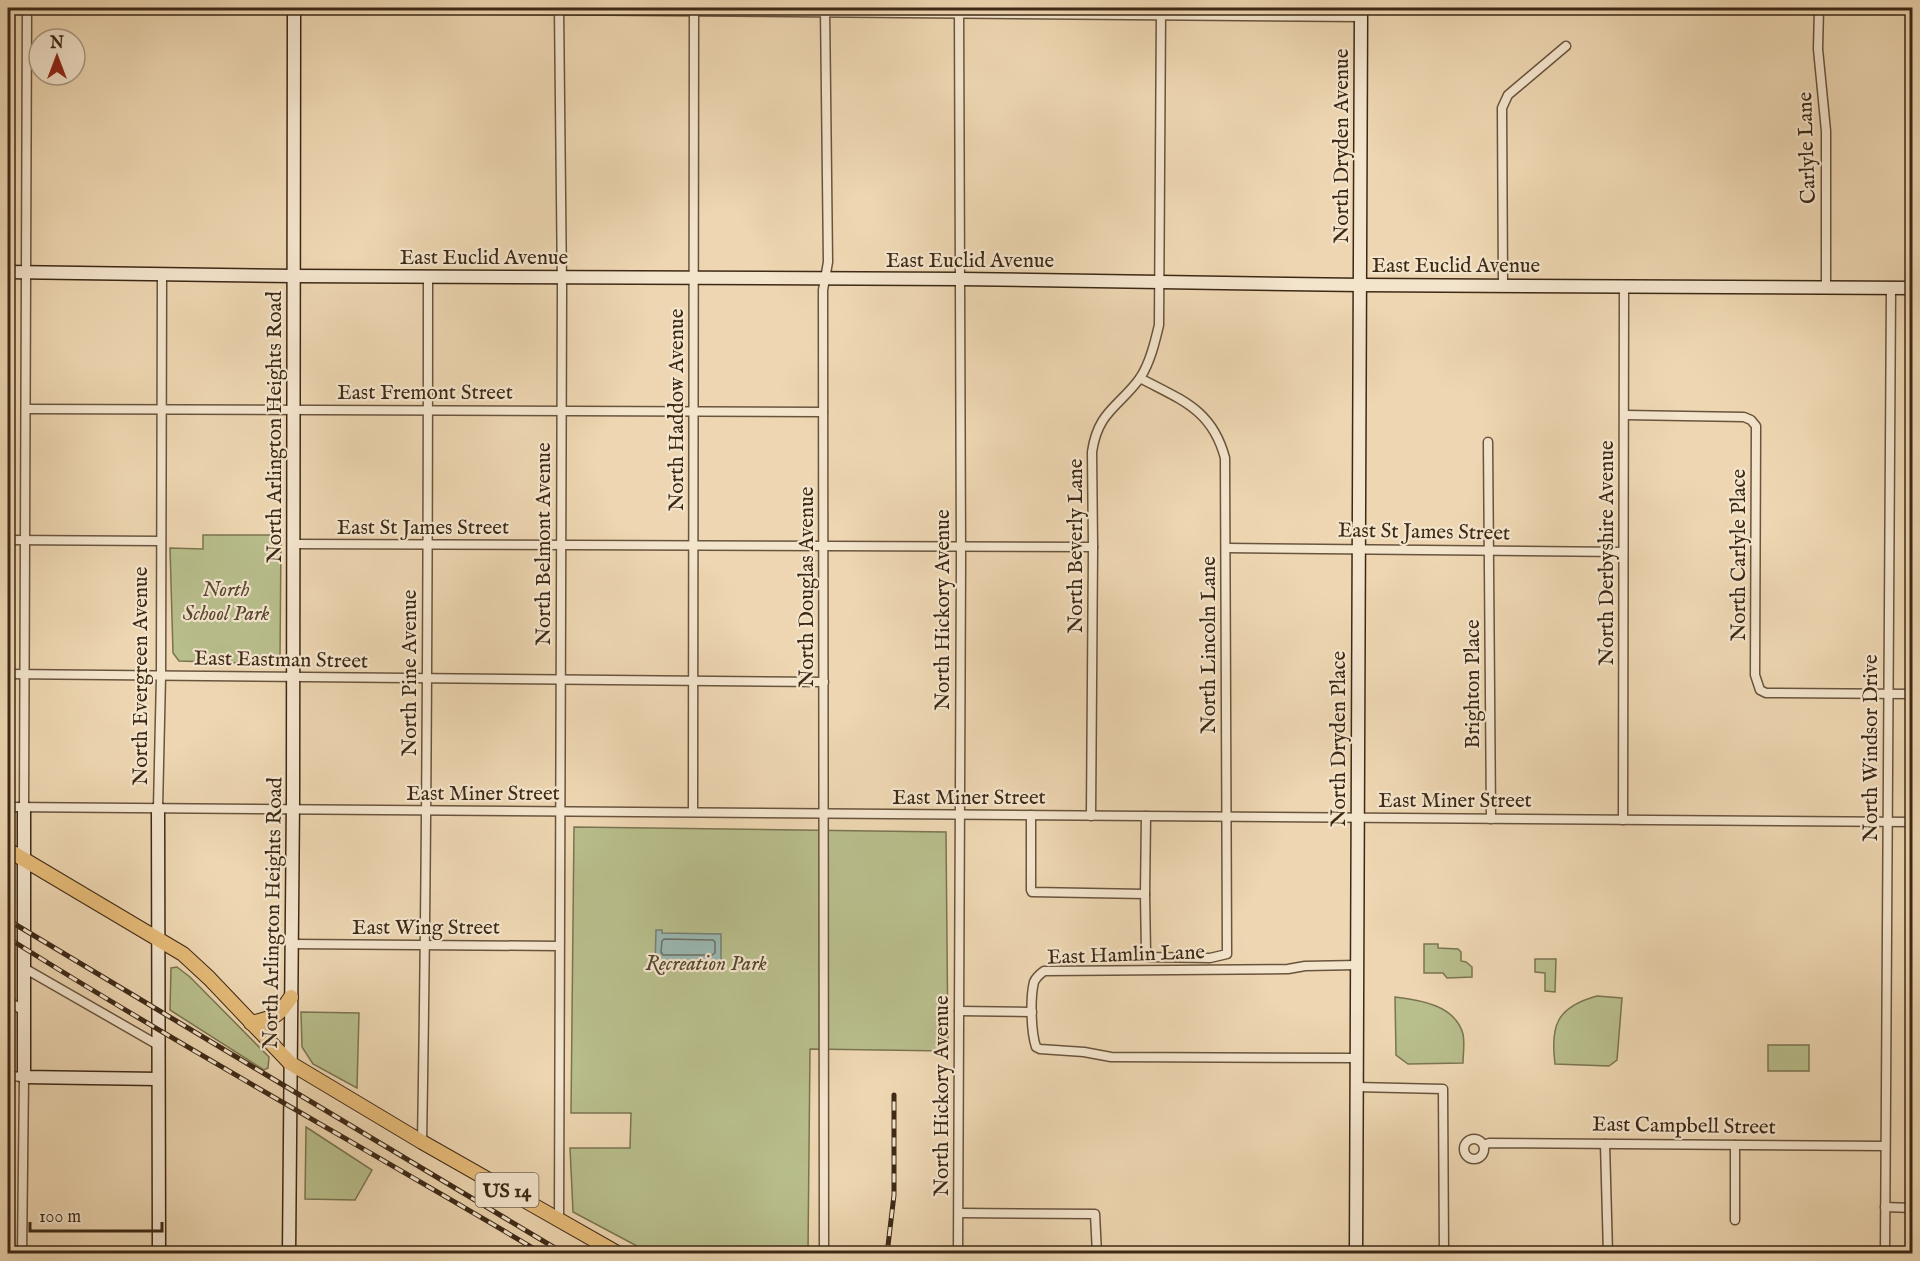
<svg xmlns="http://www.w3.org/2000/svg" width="1920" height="1261" font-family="'IM FELL English',serif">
  <rect width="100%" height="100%" fill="#edd6b1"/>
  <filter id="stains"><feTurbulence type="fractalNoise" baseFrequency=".00333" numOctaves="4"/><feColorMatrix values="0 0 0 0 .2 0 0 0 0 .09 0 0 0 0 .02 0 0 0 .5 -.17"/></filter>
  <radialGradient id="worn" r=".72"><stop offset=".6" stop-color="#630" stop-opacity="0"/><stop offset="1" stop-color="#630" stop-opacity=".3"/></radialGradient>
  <g fill="#b8be8c" stroke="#7a7451" stroke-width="1.5">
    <path d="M203,535H281L280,659L274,664L179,661L173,653L170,548L203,549Z"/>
    <path d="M574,827L946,832L948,1051L810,1049L808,1253H650L573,1212L570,1148H630L631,1113H571Z"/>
    <path d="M1424,944H1438V948L1458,949L1461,952V961L1466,962L1472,967V977L1447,978L1443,973H1424Z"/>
    <path d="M1535,959H1556L1555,992L1545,991V973L1535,972Z"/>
    <path d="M177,967L190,977L269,1057L268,1068L264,1070L170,1010L171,968Z"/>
    <path d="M1597,996L1622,998L1617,1060L1609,1066L1555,1064C1550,1025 1557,1007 1597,996Z"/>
    <path d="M1395,997C1420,1000 1455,1005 1463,1034C1465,1043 1463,1054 1463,1063L1408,1064L1396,1055Z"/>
    <path d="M301,1012L359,1013L357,1088L313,1064L302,1047Z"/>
    <rect x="1768" y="1045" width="41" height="26"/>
    <path d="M306,1127L372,1170L355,1200L305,1199Z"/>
  </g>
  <path fill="#9ab8b2" stroke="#757f74" stroke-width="1.5" d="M656,930H662V933L721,934V961H662L661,967H655Z"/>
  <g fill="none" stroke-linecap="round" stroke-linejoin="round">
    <path stroke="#6c7064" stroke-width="1.5" d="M664,939L713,940L715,942V953L712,955H663L661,952L662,941Z"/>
    <defs>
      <g id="street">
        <path d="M316,8L1361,17"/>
        <path d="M1819,8L1818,49L1826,131V288"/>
        <path d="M1503,285L1502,108L1508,95L1566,46"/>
        <path d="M27,409L823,412"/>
        <path d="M1625,415L1744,417L1751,420L1756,426L1755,675L1760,690L1766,693L1912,694"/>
        <path d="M1488,442L1491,819"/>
        <path d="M8,540L160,541"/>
        <path d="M293,544L1093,547"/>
        <path d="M1226,548L1623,552"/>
        <path d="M8,674L824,682"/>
        <path d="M8,807L1912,822"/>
        <path d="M24,807L27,8"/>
        <path d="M158,808L161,676L162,274"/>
        <path d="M693,812L694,8"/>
        <path d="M1031,815V890L1032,892L1145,894L1146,953L1148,957L1210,958L1227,954L1225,458C1212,409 1181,400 1140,378"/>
        <path d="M1091,816L1093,547L1092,452C1098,411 1119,407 1140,378C1150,363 1155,342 1159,325L1161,8"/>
        <path d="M1623,820L1624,286"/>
        <path d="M1145,895L1146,816"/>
        <path d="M292,944L559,946"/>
        <path d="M24,968L158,1045"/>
        <path d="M8,1001L24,1011"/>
        <path d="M959,1011L1032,1012"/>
        <path d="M1356,1058L1111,1057L1084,1052L1040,1049L1036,1047C1031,1032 1030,998 1034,982C1036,977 1040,974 1044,971L1288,969L1305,966L1358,965"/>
        <path d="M8,1076L24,1077L22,1254"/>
        <path d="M1356,1087L1443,1089L1444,1254"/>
        <circle cx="1474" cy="1149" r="10"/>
        <path d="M422,1142C427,853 428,565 428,277"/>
        <path d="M1605,1144L1608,1254"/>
        <path d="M1484,1145L1489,1143L1885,1146"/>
        <path d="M1735,1145V1220"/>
        <path d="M1885,1207L1912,1208"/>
        <path d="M959,1213L1095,1214L1097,1254"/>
        <path d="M559,1219L562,289L559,8"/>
        <path d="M824,1254L823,290L828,262L825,8"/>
        <path d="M958,1254L961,558L959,8"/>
        <path d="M1885,1254L1891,288"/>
      </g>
      <g id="secondary">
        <path d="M8,272L294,276L960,279L1361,285L1912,288"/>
        <path d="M24,807V1077L158,1079"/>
        <path d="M158,808L159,1254"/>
        <path d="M289,1254L293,799L294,8"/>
        <path d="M1356,1254L1361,8"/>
      </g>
      <g id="primary">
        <path d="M8,850L183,954L209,978L290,1063L422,1142L619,1254"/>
        <path d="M251,1023C275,1017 277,1018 291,997"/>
      </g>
    </defs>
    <use href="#street" stroke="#69543d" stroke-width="11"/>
    <use href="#secondary" stroke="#3d2916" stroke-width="15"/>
    <use href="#primary" stroke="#3d2916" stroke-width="16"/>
    <use href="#street" stroke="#f3e4cc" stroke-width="8"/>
    <use href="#secondary" stroke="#f3e4cc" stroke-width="12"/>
    <use href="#primary" stroke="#e6bb78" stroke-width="14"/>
    <defs>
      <g id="rail">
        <path d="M8,920L565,1254"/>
        <path d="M8,938C183,1048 365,1148 543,1254"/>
        <path d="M887,1254L894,1195V1095"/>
      </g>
    </defs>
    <use href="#rail" stroke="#3d2916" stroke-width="5"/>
    <use href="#rail" stroke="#f3e4cc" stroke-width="3" stroke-dasharray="9" stroke-linecap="butt"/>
  </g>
  <g text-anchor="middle" stroke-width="4.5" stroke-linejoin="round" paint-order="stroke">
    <rect fill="#f3e4cc" stroke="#74614d" stroke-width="1.5" x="475.5" y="1173" width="63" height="34" rx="4.5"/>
    <g font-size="20" font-weight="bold" fill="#3d2916">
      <text x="507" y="1197">US 14</text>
    </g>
    <g font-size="21" fill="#3d2916" stroke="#f3e4cc">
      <text transform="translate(1341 146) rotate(-90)" y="7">North Dryden Avenue</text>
      <text transform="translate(1806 148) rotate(-92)" y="7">Carlyle Lane</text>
      <text x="484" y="264">East Euclid Avenue</text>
      <text x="970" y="267">East Euclid Avenue</text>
      <text x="1456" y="272">East Euclid Avenue</text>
      <text x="425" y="399">East Fremont Street</text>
      <text transform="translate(676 410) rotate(-90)" y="7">North Haddow Avenue</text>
      <text transform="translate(274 427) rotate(-90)" y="7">North Arlington Heights Road</text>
      <text x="423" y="534">East St James Street</text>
      <text transform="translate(1424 531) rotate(1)" y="7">East St James Street</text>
      <text transform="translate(543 544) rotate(-90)" y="7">North Belmont Avenue</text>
      <text transform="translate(1075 546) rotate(-90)" y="7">North Beverly Lane</text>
      <text transform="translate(1606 553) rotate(-90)" y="7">North Derbyshire Avenue</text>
      <text transform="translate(1738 555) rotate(-90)" y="7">North Carlyle Place</text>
      <text transform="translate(806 587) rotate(-90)" y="7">North Douglas Avenue</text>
      <text transform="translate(942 610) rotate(-90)" y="7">North Hickory Avenue</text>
      <text transform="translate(1208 645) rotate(-90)" y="7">North Lincoln Lane</text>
      <text transform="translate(281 659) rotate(1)" y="7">East Eastman Street</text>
      <text transform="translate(409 673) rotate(-90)" y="7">North Pine Avenue</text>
      <text transform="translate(140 676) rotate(-90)" y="7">North Evergreen Avenue</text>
      <text transform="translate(1472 684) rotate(-90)" y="7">Brighton Place</text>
      <text transform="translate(1338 739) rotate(-90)" y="7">North Dryden Place</text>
      <text transform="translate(1870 748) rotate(-90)" y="7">North Windsor Drive</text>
      <text x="483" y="800">East Miner Street</text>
      <text x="969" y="804">East Miner Street</text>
      <text x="1455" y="807">East Miner Street</text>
      <text transform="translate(272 913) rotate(-89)" y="7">North Arlington Heights Road</text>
      <text x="426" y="934">East Wing Street</text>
      <text transform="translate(1126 954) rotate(-2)" y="7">East Hamlin Lane</text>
      <text transform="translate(941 1096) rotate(-90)" y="7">North Hickory Avenue</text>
      <text transform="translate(1684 1125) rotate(1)" y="7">East Campbell Street</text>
    </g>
    <g font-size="21" font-style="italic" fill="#56472e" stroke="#f3e4cc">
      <text x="226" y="596">North<tspan x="226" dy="24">School Park</tspan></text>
      <text x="706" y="970">Recreation Park</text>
    </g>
  </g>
  <rect width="1920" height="1261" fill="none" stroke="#edd6b1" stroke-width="30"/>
  <rect x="9" y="9" width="1902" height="1243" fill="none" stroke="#3d2916" stroke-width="3"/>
  <rect x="15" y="15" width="1890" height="1231" fill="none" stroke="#3d2916" stroke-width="1.5"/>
  <g transform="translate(57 57)"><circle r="28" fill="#f3e4cc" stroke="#aa9983" stroke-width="1.5"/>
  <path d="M0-4.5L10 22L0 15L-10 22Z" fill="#8f2418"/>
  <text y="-9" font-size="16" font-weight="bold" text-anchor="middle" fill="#3d2916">N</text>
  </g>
  <path d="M30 1222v9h132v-9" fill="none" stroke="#3d2916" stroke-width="3"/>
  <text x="39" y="1222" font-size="18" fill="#3d2916" stroke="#f3e4cc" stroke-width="4.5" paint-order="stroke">100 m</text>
  <rect width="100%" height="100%" filter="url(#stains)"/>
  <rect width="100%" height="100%" fill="url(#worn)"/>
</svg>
